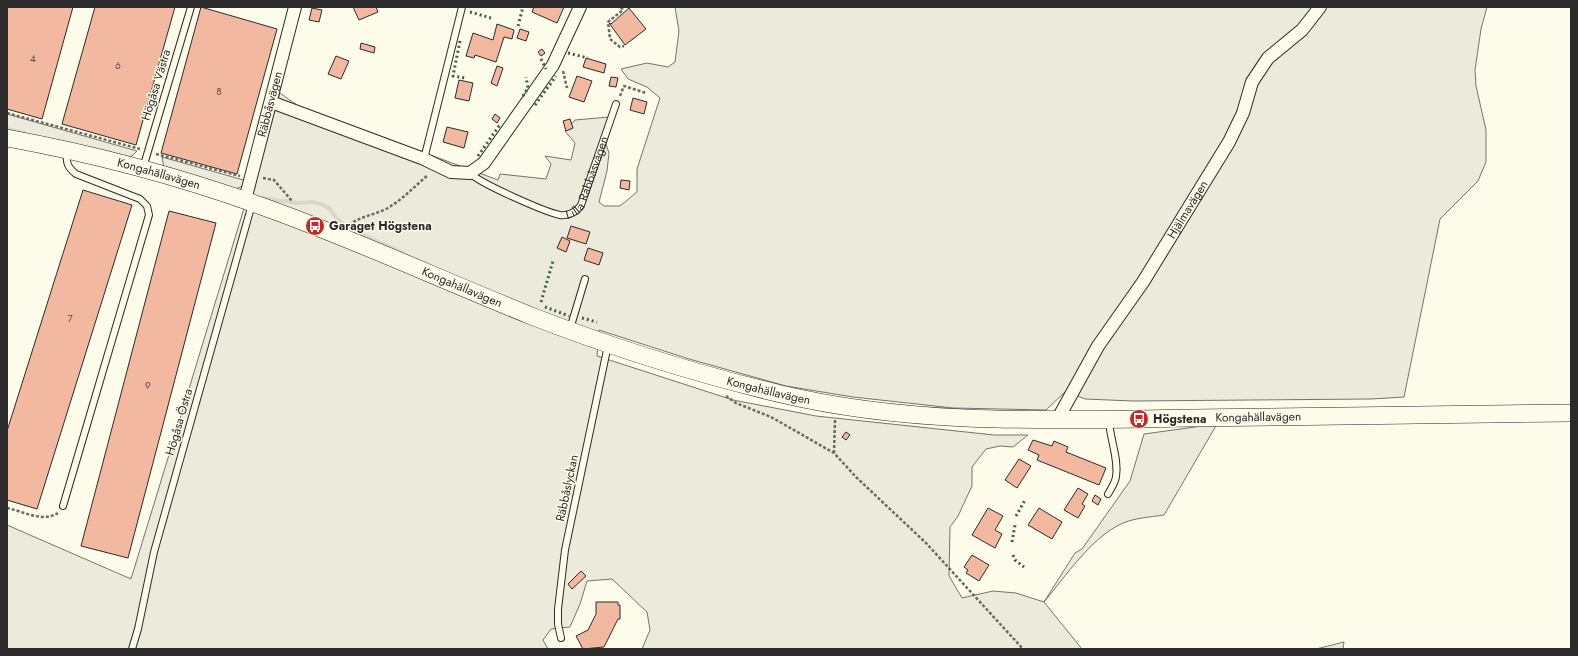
<svg xmlns="http://www.w3.org/2000/svg" width="1578" height="656" font-family="Jost,sans-serif">
  <rect width="100%" height="100%" fill="#fdfbea"/>
  <g fill="#ecebdb" stroke="#74746e">
    <path d="M675,7H1487L1481,29L1475,70L1476,86L1486,130V162L1478,181L1440,219L1404,397L1371,399L1133,401L1085,399L1066,391L1046,410L953,408L853,397L786,386L689,359L599,330L597,356L733,400L816,416L994,435H1028L1013,447L1000,446L986,449L972,467V486L958,516L950,527L949,576L962,598L993,591L1016,593L1044,602L1075,553L1082,549L1130,481L1144,434L1217,424L1164,515C1151,517 1133,518 1121,524C1091,538 1065,577 1044,602L1082,649H642L650,630L647,612L612,579L587,581L580,604L570,627L551,629L543,640L548,649H7V525L131,579C181,417 229,254 280,93L298,106L498,180L500,174L546,179L551,164L545,156L571,160L575,143L565,131L575,120L609,117L612,124L606,144L609,153L607,171L599,202L604,206H620L637,192V169L660,98L647,87L628,79L621,69L647,63L668,67L675,62L679,31Z"/>
    <path d="M7,114L137,151L132,156L127,157L7,131Z"/>
    <path d="M162,157L247,181L243,186L233,190L164,168Z"/>
    <path d="M1344,642L1343,649H1316Z"/>
  </g>
  <g fill="none" stroke-linecap="round" stroke-linejoin="round">
    <g stroke="#d8d7c9" stroke-width="4">
      <path d="M7,129L24,133"/>
      <path d="M261,198L298,203L313,202L321,204L330,209L337,219L350,229L403,253"/>
    </g>
  </g>
  <g fill="#f2b8a0" stroke="#2b2b2b">
    <path d="M7,7H73L42,119L7,109Z"/>
    <path d="M95,7H175L136,145L62,124Z"/>
    <path d="M201,7L277,29L237,174L161,153Z"/>
    <path d="M353,7H376L378,12L359,20Z"/>
    <path d="M534,7H564L557,23L532,12Z"/>
    <path d="M312,8L322,10L319,22L309,20Z"/>
    <path d="M629,8L646,29L625,45L609,23L611,24Z"/>
    <path d="M497,24L514,30L512,39L504,37L496,62L475,55L474,58L466,56L473,33L493,40Z"/>
    <path d="M520,29L529,32L526,41L517,38Z"/>
    <path d="M361,43L375,47L374,53L360,49Z"/>
    <path d="M542,49L545,53L541,56L538,52Z"/>
    <path d="M336,56L349,61L341,79L328,74Z"/>
    <path d="M586,58L606,64L604,73L583,67Z"/>
    <path d="M497,66L503,68L497,86L491,83Z"/>
    <path d="M577,76L592,81L584,102L569,97Z"/>
    <path d="M611,77L618,78L616,87L609,86Z"/>
    <path d="M459,80L473,83L469,101L455,98Z"/>
    <path d="M633,98L647,102L644,114L630,110Z"/>
    <path d="M495,114L500,118L497,123L492,119Z"/>
    <path d="M570,119L573,128L566,131L563,121Z"/>
    <path d="M447,127L468,132L464,148L443,142Z"/>
    <path d="M621,180L630,181L629,190L620,188Z"/>
    <path d="M83,190L132,205L37,509L7,500V431Z"/>
    <path d="M169,211L216,223L128,558L81,546Z"/>
    <path d="M571,226L590,232L586,244L567,238Z"/>
    <path d="M562,237L570,241L566,252L557,248Z"/>
    <path d="M588,248L603,253L599,265L584,260Z"/>
    <path d="M846,432L850,435L846,440L842,437Z"/>
    <path d="M1033,440L1052,446L1054,441L1068,447L1066,452L1106,468L1099,485L1037,460L1039,455L1028,450Z"/>
    <path d="M1019,459L1031,466L1017,488L1005,480Z"/>
    <path d="M1078,488L1088,494L1082,504L1085,506L1078,518L1064,510Z"/>
    <path d="M1095,495L1101,499L1098,505L1092,501Z"/>
    <path d="M988,508L1003,516L995,530L1002,534L995,548L972,535Z"/>
    <path d="M1039,508L1062,522L1052,539L1028,525Z"/>
    <path d="M972,555L989,565L979,581L966,573L968,570L964,567Z"/>
    <path d="M581,571L586,576L572,589L568,584Z"/>
    <path d="M596,602H618V605H620V619H618L604,647L583,649L576,636L588,630L596,614Z"/>
  </g>
  <g fill="none" stroke-linecap="round" stroke-linejoin="round">
    <defs>
      <g id="lane">
        <path d="M424,159L462,7"/>
        <path d="M143,168L191,7"/>
        <path id="s1" d="M470,173C479,183 545,212 560,215C568,216 577,212 581,205L616,104"/>
        <path d="M570,329L585,279"/>
        <path d="M1108,494C1111,489 1115,483 1116,477C1119,459 1110,439 1109,421"/>
        <path d="M63,506L149,215L147,206L140,199L76,174C67,167 66,162 67,152"/>
        <path d="M561,638L558,624V609L565,550L608,345"/>
        <path d="M132,649L138,629L154,552L252,204"/>
      </g>
      <g id="street">
        <path d="M271,102L424,159L451,172L470,173L484,163L553,65L580,7"/>
        <path id="s2" d="M245,200L295,7"/>
        <path id="s3" d="M1062,420L1061,413L1098,346L1143,282L1229,142L1243,113L1252,82L1268,58L1302,30L1320,7"/>
      </g>
      <g id="secondary">
        <path id="s4" d="M7,138C94,154 181,177 264,207C356,240 444,281 534,317C614,348 697,374 781,394C915,426 1054,420 1191,418C1318,416 1444,415 1571,413"/>
      </g>
    </defs>
    <use href="#lane" stroke="#2b2b2b" stroke-width="8"/>
    <use href="#street" stroke="#2b2b2b" stroke-width="14"/>
    <use href="#secondary" stroke="#2b2b2b" stroke-width="18"/>
    <g stroke="#6a6964" stroke-width="2.5" stroke-dasharray="3 2" stroke-linecap="butt">
      <path d="M621,7L623,10L608,22L610,39L620,47L624,46"/>
      <path d="M563,71L567,88"/>
      <path d="M620,96L624,86L646,93"/>
      <path d="M7,113L140,149"/>
      <path d="M156,154L240,176"/>
      <path d="M263,178L274,180L292,201"/>
      <path d="M349,225C361,216 374,215 386,209C402,200 414,187 428,175"/>
      <path d="M726,396L736,403L771,417L834,453L856,477L926,543L1023,649"/>
      <path d="M834,453L835,420"/>
      <path d="M7,508C23,511 42,523 58,513"/>
    </g>
    <use href="#lane" stroke="#fdfbea" stroke-width="6"/>
    <use href="#street" stroke="#fdfbea" stroke-width="12"/>
    <use href="#secondary" stroke="#fdfbea" stroke-width="17"/>
    <g stroke="#34623c" stroke-width="3" stroke-dasharray="2 3" stroke-linecap="butt">
      <path d="M470,12L491,18"/>
      <path d="M518,26L523,7"/>
      <path d="M460,41L453,76L466,78"/>
      <path d="M568,53L588,58"/>
      <path d="M541,59L546,69"/>
      <path d="M523,96L528,88L526,77"/>
      <path d="M535,105L556,76"/>
      <path d="M478,156L501,123"/>
      <path d="M541,302L553,261"/>
      <path d="M545,307L569,316"/>
      <path d="M582,318L597,322"/>
      <path d="M1016,516L1025,500"/>
      <path d="M1012,542L1015,525"/>
      <path d="M1013,555L1015,560L1024,567"/>
    </g>
  </g>
  <defs>
    <symbol id="bus-disc" viewBox="-11 -11 22 22"><circle r="9.5" fill="#c62828" stroke="#fdfbea"/><path d="M-5-6H5V4H4V6H2V4H-2V6H-4V4H-5ZM-3.5-4V0h7V-4ZM-3.5 1.2v1.5H-2V1.2ZM2 1.2v1.5H3.5V1.2Z" fill="#fff"/></symbol>
  </defs>
  <g fill-rule="evenodd">
    <use href="#bus-disc" x="304" y="215" width="22" height="22"/>
    <use href="#bus-disc" x="1128" y="408" width="22" height="22"/>
  </g>
  <g text-anchor="middle" stroke-width="3" stroke-linejoin="round" paint-order="stroke">
    <g font-size="10" fill="#5d4e48">
      <text x="33" y="62">4</text>
      <text x="118" y="69">6</text>
      <text x="219" y="95">8</text>
      <text x="70" y="322">7</text>
      <text x="148" y="389">9</text>
    </g>
    <g font-size="12" fill="#2b2b2b" stroke="#fdfbea">
      <text transform="translate(156 85) rotate(-73)" y="4">Högåsa Västra</text>
      <text dy="4" stroke="none"><textPath href="#s2" startOffset="99">Räbbåsvägen</textPath></text>
      <text dy="4" stroke="none"><textPath href="#s1" startOffset="151">Lilla Räbbåsvägen</textPath></text>
      <text dy="4" stroke="none"><textPath href="#s4" startOffset="156">Kongahällavägen</textPath></text>
      <text dy="4" stroke="none"><textPath href="#s3" startOffset="247">Hjälmavägen</textPath></text>
      <text dy="4" stroke="none"><textPath href="#s4" startOffset="480">Kongahällavägen</textPath></text>
      <text dy="4" stroke="none"><textPath href="#s4" startOffset="804">Kongahällavägen</textPath></text>
      <text dy="4" stroke="none"><textPath href="#s4" startOffset="1296">Kongahällavägen</textPath></text>
      <text transform="translate(179 422) rotate(-74)" y="4">Högåsa Östra</text>
      <text transform="translate(567 488) rotate(-78)" y="4">Räbbåslyckan</text>
    </g>
    <g font-size="12" font-weight="bold" fill="#2b2b2b" stroke="#fdfbea" text-anchor="start">
      <text x="329" y="230">Garaget Högstena</text>
      <text x="1153" y="423">Högstena</text>
    </g>
  </g>
  <rect width="1578" height="656" fill="none" stroke="#2b2b2b" stroke-width="16"/>
</svg>
